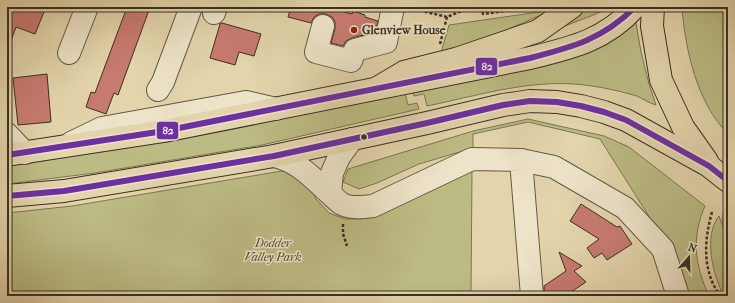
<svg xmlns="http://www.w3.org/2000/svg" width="735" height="303" font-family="'IM FELL French Canon',serif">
  <rect width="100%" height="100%" fill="#e3d4ab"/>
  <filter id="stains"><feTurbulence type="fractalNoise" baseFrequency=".005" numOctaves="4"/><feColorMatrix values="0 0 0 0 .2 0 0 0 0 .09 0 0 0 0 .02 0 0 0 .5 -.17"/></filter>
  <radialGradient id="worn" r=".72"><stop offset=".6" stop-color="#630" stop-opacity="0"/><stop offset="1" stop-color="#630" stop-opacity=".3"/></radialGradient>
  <g fill="#bcbb83" stroke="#7a7653">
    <path d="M544,7H553L541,15L470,46L442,55V49L449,25L539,12L544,10Z"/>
    <path d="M578,7H609L596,14L557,29Z"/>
    <path d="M682,7H728V134C697,103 685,49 682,7Z"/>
    <path d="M632,22L636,23L641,52L649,84L656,105C649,103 643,99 637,96C623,92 607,88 592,86C536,77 481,95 427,106L424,94L414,96L413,92Z"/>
    <path d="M405,93L408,105L417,103L419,109L262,145L95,173L7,184V164L112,150L227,130Z"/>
    <path d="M528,119L604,136L629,147L705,206C691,237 695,266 709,296H690L671,251L600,139L528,122L473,134V148L419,164L377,183L359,189L343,182L348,169L473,131Z"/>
    <path d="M472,170L471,296H7V213L72,206L282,171L297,173L308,180L316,199L329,213L345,219H362Z"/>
    <path d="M724,210L728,216V296H724C713,276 703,236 719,216L724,230L722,219Z"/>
  </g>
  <g fill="#c77a6f" stroke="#393023">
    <path d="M7,7H46L35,34L16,27L8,49Z"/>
    <path d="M127,7H140L149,10L118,95L114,93L106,114L86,107L91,92L95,93Z"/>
    <path d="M291,7H328L352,14L353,11L365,15V17L378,21L375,32L352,38L346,41L343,46L331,43L335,29V22L332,17L326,14H319L314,17L311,23L288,17Z"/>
    <path d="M222,23L261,34L254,56L239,52L235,65L210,58L220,24Z"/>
    <path d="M47,74L51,122L18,125L13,78Z"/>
    <path d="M581,204L617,227L620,226L632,244L607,260L602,253L594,258L587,248L599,239L570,221Z"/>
    <path d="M559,252L582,266L574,271L586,282L565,296H548L544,290V286L566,271Z"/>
  </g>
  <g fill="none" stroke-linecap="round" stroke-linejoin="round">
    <defs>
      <g id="minor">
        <path d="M214,13L216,7"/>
        <path d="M323,26L316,52L351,61L355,50L386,42L393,7"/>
        <path d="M69,53L87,7"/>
        <path d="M158,90L163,82L191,7"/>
        <path d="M7,134L25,153"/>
        <path d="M71,143L102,128L246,102L276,109"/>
        <path d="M274,156C297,161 311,176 328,192C333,196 337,201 342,204C351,209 364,207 373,206L472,159L521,160L532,296"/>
        <path d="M521,160L554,167L625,208L663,249L678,296"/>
        <path d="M330,193L332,173L339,157L352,139"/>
      </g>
      <g id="major">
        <path d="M653,7L652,26L661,80L683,127L707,161"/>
        <path d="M7,155L164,131L530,58C571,48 606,40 635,7"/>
        <path d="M7,196L64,191L274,156L427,123L503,105L530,101L557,102L581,106L604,112L626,120L709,166L728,181"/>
      </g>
      <path id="highway" d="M377,88L404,72L456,59L538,31L572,7"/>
    </defs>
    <use href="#minor" stroke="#645945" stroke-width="24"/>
    <use href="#major" stroke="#393023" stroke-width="24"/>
    <use href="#highway" stroke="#393023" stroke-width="24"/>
    <g stroke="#393023" stroke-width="2.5" stroke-dasharray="3 2" stroke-linecap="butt">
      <path d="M482,7L483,14L534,7"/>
      <path d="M504,7V11"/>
      <path d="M410,8L447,17L471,7"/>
      <path d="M440,44L447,17"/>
      <path d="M712,212C704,241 702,270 720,296"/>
      <path d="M343,224V234L347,246"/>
    </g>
    <use href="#minor" stroke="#ede3c8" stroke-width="22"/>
    <use href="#major" stroke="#e3d4ab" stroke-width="22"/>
    <use href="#highway" stroke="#e3d4ab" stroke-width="22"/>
    <defs>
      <g id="bus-1">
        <path d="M7,155L164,131L530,58C573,47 603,39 635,7"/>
        <path d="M7,196L64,191L274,156L427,123L503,105L530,101L557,102L581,106L604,112L626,120L709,166L728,181"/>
      </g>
    </defs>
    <use href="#bus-1" stroke="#ede3c8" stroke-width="9"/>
    <use href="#bus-1" stroke="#6c30a1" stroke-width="6"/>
  </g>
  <circle fill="#8f2418" stroke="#ede3c8" stroke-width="1.5" cx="354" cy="30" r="4"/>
  <circle fill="#393023" stroke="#ede3c8" stroke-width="1.5" cx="364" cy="137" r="3.5"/>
  <g text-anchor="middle" stroke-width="3" stroke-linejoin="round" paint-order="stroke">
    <g font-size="12" font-weight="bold" fill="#393023" stroke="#ede3c8" text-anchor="start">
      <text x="362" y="34">Glenview House</text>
    </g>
    <g font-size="12" font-style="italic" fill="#534c36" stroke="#ede3c8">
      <text x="273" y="247">Dodder<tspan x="273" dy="14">Valley Park</tspan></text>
    </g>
  </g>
  <g stroke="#ede3c8" stroke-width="1.5">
    <rect x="475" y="57" width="23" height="19" rx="4" fill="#6c30a1"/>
    <rect x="156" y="121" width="23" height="19" rx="4" fill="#6c30a1"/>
  </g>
  <g font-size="11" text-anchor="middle" font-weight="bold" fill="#fff">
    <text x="487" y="70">82</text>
    <text x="168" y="134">82</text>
  </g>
  <rect width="735" height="303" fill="none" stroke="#e3d4ab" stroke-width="24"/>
  <rect x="8" y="8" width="719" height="287" fill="none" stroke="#393023" stroke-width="2"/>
  <rect x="12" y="12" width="711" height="279" fill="none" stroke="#393023"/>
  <g transform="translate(689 257) rotate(20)" stroke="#ede3c8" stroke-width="3" paint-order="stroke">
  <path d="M0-3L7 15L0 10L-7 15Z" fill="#393023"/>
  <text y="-6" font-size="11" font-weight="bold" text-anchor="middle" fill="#393023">N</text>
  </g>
  <rect width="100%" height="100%" filter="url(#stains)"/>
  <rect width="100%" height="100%" fill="url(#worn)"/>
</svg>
